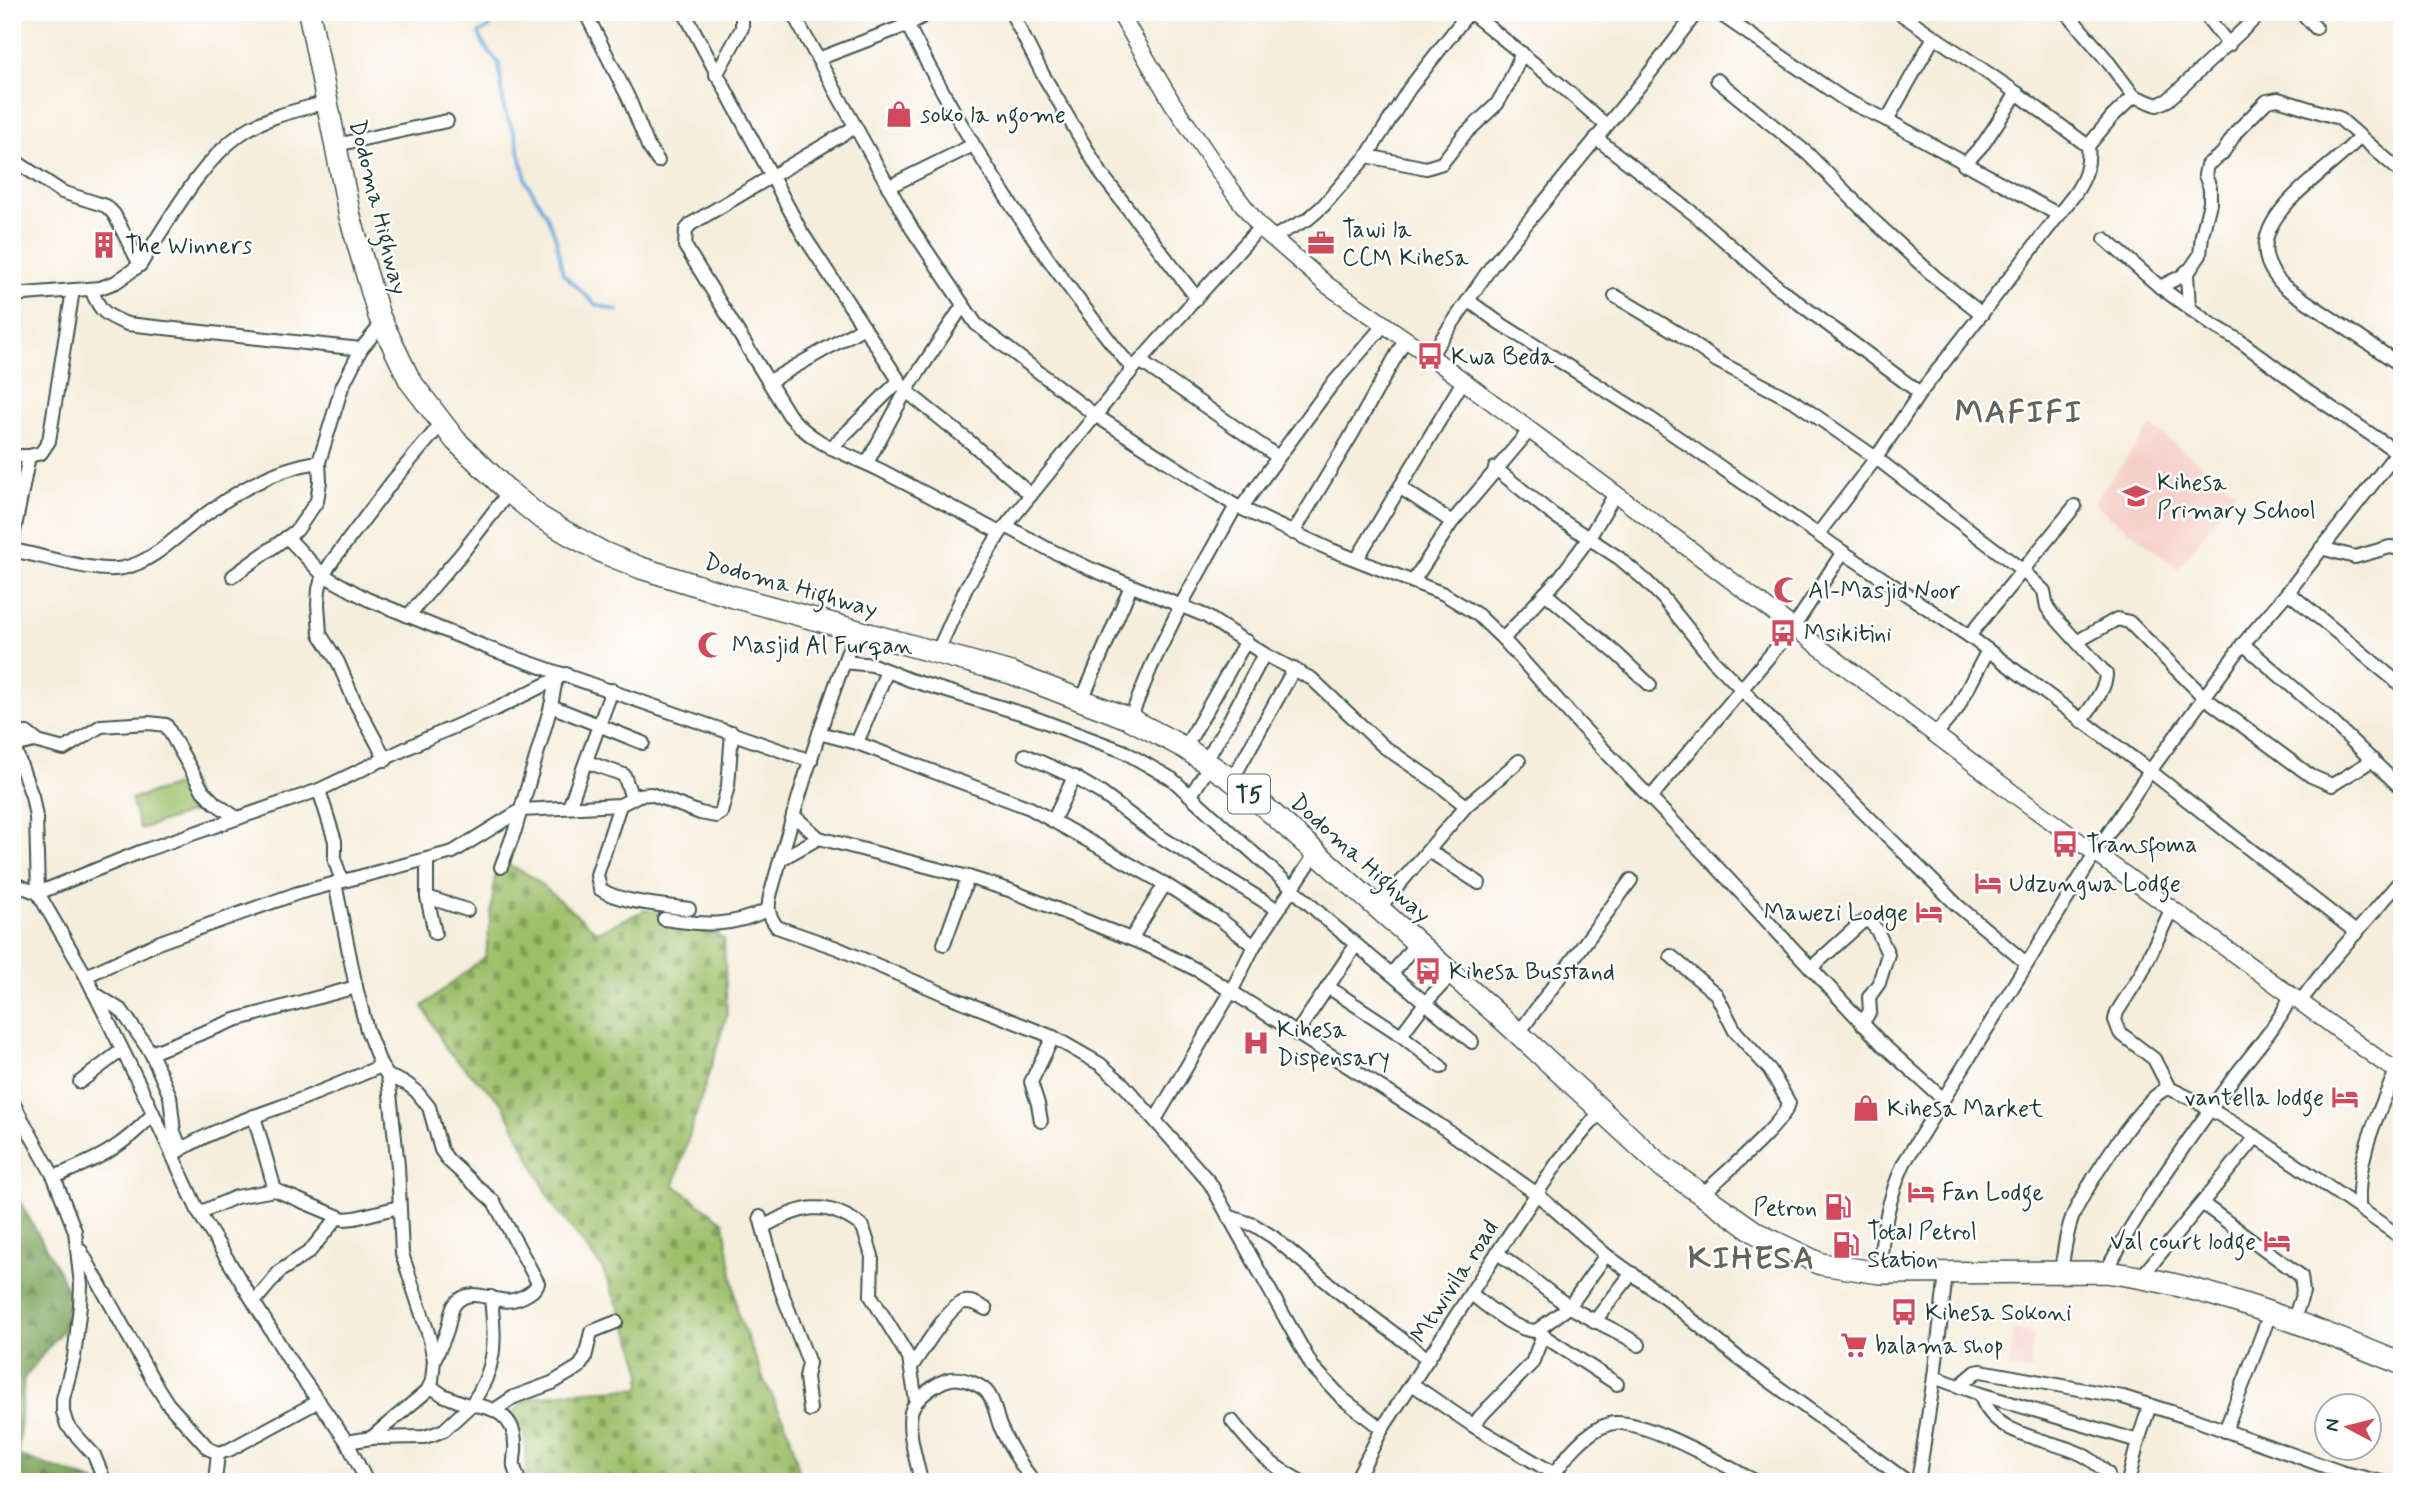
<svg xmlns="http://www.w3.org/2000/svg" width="2414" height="1494" font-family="Mynerve,sans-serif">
  <defs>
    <pattern id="forest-firs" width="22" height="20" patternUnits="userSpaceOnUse" patternTransform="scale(1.75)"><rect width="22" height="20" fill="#7ea65d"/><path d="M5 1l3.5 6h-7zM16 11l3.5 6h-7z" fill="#67884e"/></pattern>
    <pattern id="cemetery-stones" width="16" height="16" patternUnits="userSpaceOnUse" patternTransform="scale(1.75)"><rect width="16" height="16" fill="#9dbf69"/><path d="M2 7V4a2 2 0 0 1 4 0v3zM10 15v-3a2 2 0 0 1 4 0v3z" fill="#7f9c57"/></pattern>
  </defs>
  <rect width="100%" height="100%" fill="#fff"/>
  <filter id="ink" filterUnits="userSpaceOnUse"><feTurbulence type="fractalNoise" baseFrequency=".0143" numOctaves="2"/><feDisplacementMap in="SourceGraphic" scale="14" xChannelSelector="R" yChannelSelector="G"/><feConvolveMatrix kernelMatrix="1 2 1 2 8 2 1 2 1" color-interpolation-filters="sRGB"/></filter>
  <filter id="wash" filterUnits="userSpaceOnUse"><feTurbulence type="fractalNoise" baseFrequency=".00686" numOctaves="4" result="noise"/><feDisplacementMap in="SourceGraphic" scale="28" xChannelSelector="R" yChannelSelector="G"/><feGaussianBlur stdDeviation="1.57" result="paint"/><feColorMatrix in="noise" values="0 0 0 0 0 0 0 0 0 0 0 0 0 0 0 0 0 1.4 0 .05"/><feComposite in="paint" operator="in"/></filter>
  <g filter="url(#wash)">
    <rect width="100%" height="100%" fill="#f6eddb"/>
    <g fill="#f7d0ca">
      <path d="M2151,426L2236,491L2178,568L2093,503Z"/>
      <path d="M2014,1330L2034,1332L2030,1371L2009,1369Z"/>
    </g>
    <path fill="#9dbf69" stroke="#5e7e4e" stroke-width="2" d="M190,781L199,810L140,829L131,799Z"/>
    <path fill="url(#forest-firs)" stroke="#4e7248" stroke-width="2" d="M12,1187L58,1270L77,1312L24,1378L18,1455L96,1482H12Z"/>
    <path fill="url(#cemetery-stones)" stroke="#5e7e4e" stroke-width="2" d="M497,859L531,876L597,932L645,910L675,915L724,939L727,1015L674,1185L724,1222L738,1314L765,1382L789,1431L799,1471L805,1482H526L525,1438L513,1411L531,1398L569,1392L640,1388L642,1374L632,1338L602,1268L553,1205L503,1104L447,1051L423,1006L486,956Z"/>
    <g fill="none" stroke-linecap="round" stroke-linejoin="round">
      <path stroke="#6dabe0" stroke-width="3.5" d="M485,12L490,27L479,33L484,45L499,64L504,110L515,134L527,183L546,214L556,238L563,274L595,304L618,311"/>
    </g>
  </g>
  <g filter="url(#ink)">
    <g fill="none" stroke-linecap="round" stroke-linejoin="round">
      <defs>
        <g id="street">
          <path d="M585,12L629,99L648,146L658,161"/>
          <path d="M684,12L802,233L906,391L970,442L1031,495"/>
          <path d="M792,12L912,229L976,324L1095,415L1236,506L1329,549L1444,594L1478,615L1503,639L1581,726L1713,863L1882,1044L1942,1098"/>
          <path d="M901,12C950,111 1007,205 1074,294C1093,319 1112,345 1133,369"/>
          <path d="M1011,12L1042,73L1102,175L1196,297"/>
          <path d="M1470,12L1558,83L1606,125"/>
          <path d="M1717,12L1845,100L1887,120L2059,215"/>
          <path d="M2066,12L2106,59L2134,96"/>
          <path d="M2203,12L2229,45"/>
          <path d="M2301,12L2316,28"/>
          <path d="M818,59L907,25L931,12"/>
          <path d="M716,75L742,28V16L747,12"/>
          <path d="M1717,80L1808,154L1875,222L1935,277L1982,314"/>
          <path d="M1887,120L1934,37"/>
          <path d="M855,127L691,224L686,230L685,246L789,415C815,446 845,453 880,470C921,491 961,512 1000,533"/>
          <path d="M1596,138L1694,214L1780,289L1920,393"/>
          <path d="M2354,143C2319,180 2225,229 2285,287L2402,366"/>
          <path d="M336,145L447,121"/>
          <path d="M2088,146L2112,117L2134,96L2157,105L2168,100L2262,12"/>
          <path d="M1367,156L1426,168L1442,163L1464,135L1497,104L1508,85L1522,53"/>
          <path d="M12,159L62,192L106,206L114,214L140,265"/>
          <path d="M1964,165L1984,143L2017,93"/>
          <path d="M888,187L973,145"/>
          <path d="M1273,237L1308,219L1323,206L1349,176L1367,156L1409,89L1469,12"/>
          <path d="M2105,239L2160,287L2211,324L2240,341L2308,392L2397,452"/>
          <path d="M2160,287L2182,276L2187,271"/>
          <path d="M91,289C100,312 105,315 127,324L361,349"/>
          <path d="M12,295L100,288L116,282L140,265C169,221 199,163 242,133C266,116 300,110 327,102"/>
          <path d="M1615,296L1679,334L1717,361L1797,403L1876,458L2022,570L2044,591L2047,607L2052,614L2106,674C2106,690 2090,708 2081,721"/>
          <path d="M1469,301L1498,322L1651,419L1843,552L1969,636L2150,771L2357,933"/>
          <path d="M2189,308L2187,274L2200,255L2202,235L2210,203V188L2205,175L2207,165L2222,154L2237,131L2267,101L2278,99L2339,118L2402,173"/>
          <path d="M1430,356L1491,267L1645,79L1697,12"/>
          <path d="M1140,361L1278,457"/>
          <path d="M770,381L864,327"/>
          <path d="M831,448L899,381"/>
          <path d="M12,456H29L41,453L49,441L73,290"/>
          <path d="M867,463L906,391L962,307"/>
          <path d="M1495,468L1552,514L1619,558L1645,580L1663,598L1713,660L1814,763L1957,905L2026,963"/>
          <path d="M1401,488L1452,522"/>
          <path d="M1241,508L1330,387L1383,326"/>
          <path d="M1006,526L1048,549L1091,569L1206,616L1264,654L1312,679L1383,746L1441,786L1466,806"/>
          <path d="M1293,533L1351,436L1405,340"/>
          <path d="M1818,534L1876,458L1920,393L2074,195C2085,179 2090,166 2088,146L2017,93L1898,12"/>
          <path d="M287,537L323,575L367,599L493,650L811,761"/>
          <path d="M12,542L29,456"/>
          <path d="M2321,548L2355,557L2390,547L2402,549"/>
          <path d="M12,550C41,555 96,574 123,568C150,563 174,539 195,522C231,495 273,468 319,462"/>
          <path d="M1357,559L1463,381"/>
          <path d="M233,576L297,530L317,501L320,481L319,462L342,387L361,349L382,324"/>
          <path d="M1414,580L1452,522L1529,431"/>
          <path d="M2288,592L2402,686"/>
          <path d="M1545,593L1617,654L1650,685"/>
          <path d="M408,616L462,553L509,492"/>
          <path d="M856,631C822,717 795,806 770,896C767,910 769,916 777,927L837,948L951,997L1053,1037L1100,1064L1122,1083L1210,1183L1312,1366L1343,1399L1382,1429"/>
          <path d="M1969,636L2075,506"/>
          <path d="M1503,639L1560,577L1589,538L1615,494"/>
          <path d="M2078,641L2117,619L2129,622L2205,698L2311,776L2332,785L2373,760"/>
          <path d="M2243,644L2325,715L2402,789"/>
          <path d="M937,653L967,586L1000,533L1133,369L1260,227"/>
          <path d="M844,662L873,665L910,680L1027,715L1123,751L1172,779L1327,920L1472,1042"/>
          <path d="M1082,700L1131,586"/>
          <path d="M551,706L643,743"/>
          <path d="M1130,719L1151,667L1181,605L1236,506"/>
          <path d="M819,733L857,743L1030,808L1165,884L1221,920L1254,946"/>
          <path d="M12,735L27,733L37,741"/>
          <path d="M1935,735L1957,709L1988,650"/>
          <path d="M12,741L32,796L36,817L38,893L140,852L319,790L428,738L496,709L566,674"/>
          <path d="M857,743L887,671"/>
          <path d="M14,746L34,741L64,749L101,726L149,723L166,725L203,791L215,803L237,818"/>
          <path d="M1185,748L1246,641"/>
          <path d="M1025,755L1074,777L1101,793L1153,832L1278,910"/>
          <path d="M386,760L354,700L338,662L320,634L318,604L319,589L323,575L333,560L392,482L442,423"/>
          <path d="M587,762L624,775L632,798"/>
          <path d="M1205,762L1228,723L1264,654"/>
          <path d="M1232,780L1294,669"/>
          <path d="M319,790L335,841V861L342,881"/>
          <path d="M1191,795L1210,765"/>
          <path d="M1651,797L1793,628L1843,552"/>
          <path d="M620,805L597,875L600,889C620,903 664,905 689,909"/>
          <path d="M569,807L612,690"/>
          <path d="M793,815L819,838L968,877L1009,890L1153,948L1201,972L1438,1124L1537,1194L1606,1255L1667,1299L1737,1357L1908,1482"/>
          <path d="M1053,821L1074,777"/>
          <path d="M1429,851L1479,883"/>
          <path d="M781,859L819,838"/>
          <path d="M427,860V897L435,933"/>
          <path d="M501,867L515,830L551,706L556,679"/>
          <path d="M12,883L38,893L86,976L146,1098L199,1213L288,1358L347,1442L367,1482"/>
          <path d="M335,883L356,987L367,1030L381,1066L388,1076L407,1084L416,1091L429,1107L441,1150L449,1161L494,1202L538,1283C534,1294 513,1303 501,1300C486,1298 468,1288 455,1304C450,1310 450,1322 447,1330C444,1340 439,1350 434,1360"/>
          <path d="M427,897L467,910"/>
          <path d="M1379,908L1466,806L1519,761"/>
          <path d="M664,919C705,925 729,928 767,910"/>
          <path d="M1131,939L1165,884"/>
          <path d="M944,944L968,877"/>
          <path d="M1671,956L1716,994L1735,1031L1770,1070L1789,1103C1784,1124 1720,1177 1702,1195"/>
          <path d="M1811,968L1861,923L1866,921L1870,922L1877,930L1888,954L1879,983L1869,997L1870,1011L1862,1024"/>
          <path d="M1392,974L1416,943"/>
          <path d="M86,976L160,942L298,893L453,852L521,810L620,805L639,795L651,794L700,813L716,816L721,813L728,786L732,732"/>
          <path d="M1328,987L1401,1035L1441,1067"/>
          <path d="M94,993L122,1011L151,1053L170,1096L174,1132L181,1149"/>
          <path d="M2299,1003L2333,959L2402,879"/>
          <path d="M1296,1034L1356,945"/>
          <path d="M1518,1034L1631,880"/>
          <path d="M1401,1035L1425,1003L1451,975"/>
          <path d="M151,1053L235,1020L356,987"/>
          <path d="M80,1082L122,1050"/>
          <path d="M2169,1088L2154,1059L2120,1033L2115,1020L2117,1012L2141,974L2171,910"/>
          <path d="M12,1101L54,1177L75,1231L81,1285L80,1306L74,1357L63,1399V1412L67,1425L94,1455L105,1482"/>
          <path d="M254,1116L275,1190"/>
          <path d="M1155,1120L1231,992L1254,946L1316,853"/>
          <path d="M1041,1121L1038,1104L1031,1082L1053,1037"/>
          <path d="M172,1155C209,1131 249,1118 291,1103C321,1092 351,1079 381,1066"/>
          <path d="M54,1177C97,1159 121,1149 153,1114"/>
          <path d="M2203,1204L2301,1276L2303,1292L2293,1322"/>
          <path d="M2359,1208C2356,1158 2377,1116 2396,1071"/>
          <path d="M199,1213L236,1197L275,1190L344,1219L355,1218L399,1207"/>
          <path d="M1228,1216L1254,1225L1273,1237L1339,1292L1428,1359"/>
          <path d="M760,1217L779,1285L809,1363L806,1377L810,1410"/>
          <path d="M763,1227C800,1206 826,1198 863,1227L872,1256L871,1296L909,1358L916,1401"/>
          <path d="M81,1251L154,1382L168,1404L209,1449L218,1453L229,1450L319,1401"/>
          <path d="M1497,1253C1524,1270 1546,1292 1572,1308C1594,1322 1618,1330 1639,1345"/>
          <path d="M2061,1272C2064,1253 2066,1231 2074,1213C2087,1187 2143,1094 2169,1088L2200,1103L2256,1137L2402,1238"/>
          <path d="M2106,1272C2140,1206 2185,1144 2229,1084C2250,1055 2276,1029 2291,996"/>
          <path d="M1880,1273C1881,1234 1888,1199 1904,1163L2096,852L2150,771L2243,644L2288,592L2402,446"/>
          <path d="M2142,1276L2256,1137"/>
          <path d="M1471,1294C1489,1307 1513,1330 1536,1331L1569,1307L1606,1255"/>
          <path d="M255,1301L280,1271L309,1252L338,1217"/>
          <path d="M1594,1322L1632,1273"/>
          <path d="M1536,1331L1617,1384"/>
          <path d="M911,1367C922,1353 949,1304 965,1302C972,1301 979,1305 986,1309"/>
          <path d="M1934,1377L1980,1394L2138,1441"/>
          <path d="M1412,1384L1472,1425L1568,1482"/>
          <path d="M430,1386L443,1395L470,1406"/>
          <path d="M1958,1387L1976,1372L1981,1371L2123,1397L2193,1419L2341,1472L2382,1482"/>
          <path d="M1980,1394C1994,1438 2046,1437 2081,1454C2092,1459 2100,1467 2108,1474"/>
          <path d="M471,1405C498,1367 495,1341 491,1297"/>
          <path d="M496,1409L514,1397L552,1383L579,1367L585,1358L591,1332L616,1322"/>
          <path d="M1232,1421C1256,1451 1268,1464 1302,1482"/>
          <path d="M1472,1425L1532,1363L1543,1335"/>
          <path d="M2225,1431L2270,1314"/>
          <path d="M371,1438L427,1391L432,1381L434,1360L429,1336L402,1254L398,1166L388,1076"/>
          <path d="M347,1442L371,1438L424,1437L434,1434L444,1430L471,1405C495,1406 515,1418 515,1444C516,1451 513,1459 514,1466C515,1471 518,1477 519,1482"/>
          <path d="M215,1482L218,1453"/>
          <path d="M921,1482C917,1460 907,1434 911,1412C914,1399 938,1381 951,1379C961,1377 979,1384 986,1391C994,1399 996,1416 1000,1426C1009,1447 1020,1464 1034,1482"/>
          <path d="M1355,1482L1382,1429L1497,1253L1558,1162L1601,1111"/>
          <path d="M1548,1482C1563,1461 1583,1432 1609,1424C1639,1415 1727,1467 1757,1482"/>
          <path d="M1918,1482L1934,1377L1946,1274"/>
          <path d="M2128,1482L2138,1441L2150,1405"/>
        </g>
        <path id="secondary" d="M1119,12L1173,104L1234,193L1260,227L1327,285L1430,356L1679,541L2022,800L2384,1063L2402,1073"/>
        <path id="highway" d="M309,12L350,217L379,316L410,381L456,441L509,492L540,517L567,533L604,553L641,568L734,597L1011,673L1130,719L1185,748L1232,780L1265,807L1508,1024L1660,1165L1758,1234L1821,1264L1880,1273L2106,1272C2208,1285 2307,1325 2402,1364"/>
      </defs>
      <use href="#street" stroke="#3f574d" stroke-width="16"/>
      <use href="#secondary" stroke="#3f574d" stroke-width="19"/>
      <use href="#highway" stroke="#3f574d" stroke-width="24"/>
      <use href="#street" stroke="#fff" stroke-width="12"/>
      <use href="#secondary" stroke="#fff" stroke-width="16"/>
      <use href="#highway" stroke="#fff" stroke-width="21"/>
    </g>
  </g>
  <defs>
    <symbol id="shop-bare" viewBox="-9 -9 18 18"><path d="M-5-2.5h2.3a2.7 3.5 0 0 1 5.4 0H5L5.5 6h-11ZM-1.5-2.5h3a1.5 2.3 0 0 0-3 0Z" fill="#d1495b" stroke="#fff" stroke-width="2.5" paint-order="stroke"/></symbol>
    <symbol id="office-bare" viewBox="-9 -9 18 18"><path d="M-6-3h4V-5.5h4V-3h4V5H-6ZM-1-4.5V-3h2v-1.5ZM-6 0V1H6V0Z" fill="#d1495b" stroke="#fff" stroke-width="2.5" paint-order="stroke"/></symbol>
    <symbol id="building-bare" viewBox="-9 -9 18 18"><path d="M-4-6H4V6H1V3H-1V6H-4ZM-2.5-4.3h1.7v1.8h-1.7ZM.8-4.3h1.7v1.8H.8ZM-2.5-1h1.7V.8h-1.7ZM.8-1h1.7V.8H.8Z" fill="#d1495b" stroke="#fff" stroke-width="2.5" paint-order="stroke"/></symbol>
    <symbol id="bus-bare" viewBox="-9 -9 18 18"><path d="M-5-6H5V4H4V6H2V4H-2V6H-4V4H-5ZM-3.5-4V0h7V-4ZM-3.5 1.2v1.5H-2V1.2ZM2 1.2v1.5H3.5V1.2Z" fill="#d1495b" stroke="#fff" stroke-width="2.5" paint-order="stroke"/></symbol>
    <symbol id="school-bare" viewBox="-9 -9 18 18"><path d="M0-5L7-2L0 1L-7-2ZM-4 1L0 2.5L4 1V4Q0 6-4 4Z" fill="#d1495b" stroke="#fff" stroke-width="2.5" paint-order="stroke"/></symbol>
    <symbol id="mosque-bare" viewBox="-9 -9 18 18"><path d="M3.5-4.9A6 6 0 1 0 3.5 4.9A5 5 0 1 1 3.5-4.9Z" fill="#d1495b" stroke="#fff" stroke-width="2.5" paint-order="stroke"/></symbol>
    <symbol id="hotel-bare" viewBox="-9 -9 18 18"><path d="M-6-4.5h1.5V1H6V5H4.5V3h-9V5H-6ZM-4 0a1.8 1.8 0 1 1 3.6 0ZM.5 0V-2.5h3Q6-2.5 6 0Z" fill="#d1495b" stroke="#fff" stroke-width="2.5" paint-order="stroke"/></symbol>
    <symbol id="hospital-bare" viewBox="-9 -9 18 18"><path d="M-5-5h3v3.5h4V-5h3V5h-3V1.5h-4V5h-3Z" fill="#d1495b" stroke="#fff" stroke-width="2.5" paint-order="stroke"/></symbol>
    <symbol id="fuel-bare" viewBox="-9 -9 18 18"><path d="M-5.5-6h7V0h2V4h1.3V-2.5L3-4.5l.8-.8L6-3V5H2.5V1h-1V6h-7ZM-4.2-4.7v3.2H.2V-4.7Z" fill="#d1495b" stroke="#fff" stroke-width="2.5" paint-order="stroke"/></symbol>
    <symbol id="supermarket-bare" viewBox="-9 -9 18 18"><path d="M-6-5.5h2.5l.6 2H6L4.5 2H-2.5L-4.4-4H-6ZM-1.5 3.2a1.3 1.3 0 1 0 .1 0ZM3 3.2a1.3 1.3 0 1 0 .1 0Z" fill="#d1495b" stroke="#fff" stroke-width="2.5" paint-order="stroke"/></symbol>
  </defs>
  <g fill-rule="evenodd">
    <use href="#shop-bare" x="880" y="95" width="38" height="38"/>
    <use href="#office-bare" x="1302" y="224" width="38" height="38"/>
    <use href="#building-bare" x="85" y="226" width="38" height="38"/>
    <use href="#bus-bare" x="1411" y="337" width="38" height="38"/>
    <use href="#school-bare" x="2117" y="477" width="38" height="38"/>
    <use href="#mosque-bare" x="1768" y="571" width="38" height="38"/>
    <use href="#bus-bare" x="1764" y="614" width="38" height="38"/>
    <use href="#mosque-bare" x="692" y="626" width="38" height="38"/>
    <use href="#bus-bare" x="2046" y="825" width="38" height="38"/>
    <use href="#hotel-bare" x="1969" y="864" width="38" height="38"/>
    <use href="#hotel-bare" x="1910" y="893" width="38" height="38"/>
    <use href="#bus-bare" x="1409" y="952" width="38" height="38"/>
    <use href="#hospital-bare" x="1237" y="1024" width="38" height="38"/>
    <use href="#hotel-bare" x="2326" y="1078" width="38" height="38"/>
    <use href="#shop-bare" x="1847" y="1089" width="38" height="38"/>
    <use href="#hotel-bare" x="1902" y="1173" width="38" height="38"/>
    <use href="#fuel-bare" x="1819" y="1188" width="38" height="38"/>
    <use href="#hotel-bare" x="2258" y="1222" width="38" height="38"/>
    <use href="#fuel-bare" x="1827" y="1226" width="38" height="38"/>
    <use href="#bus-bare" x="1885" y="1293" width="38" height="38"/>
    <use href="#supermarket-bare" x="1835" y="1326" width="38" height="38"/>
  </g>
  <g text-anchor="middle" stroke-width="5" stroke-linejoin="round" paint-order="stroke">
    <rect fill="#fff" stroke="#627771" stroke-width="2" x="1228" y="774.5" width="42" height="39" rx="5"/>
    <g font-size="23" font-weight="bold" fill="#1f3d34">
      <text x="1249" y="802">T5</text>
    </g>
    <g font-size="24" fill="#1f3d34" stroke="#fff" text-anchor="start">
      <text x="920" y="122">soko la ngome</text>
      <text x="1342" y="237">Tawi la<tspan x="1342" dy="28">CCM Kihesa</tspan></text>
      <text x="125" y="253">The Winners</text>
      <text x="1451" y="364">Kwa Beda</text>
      <text x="2157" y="490">Kihesa<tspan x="2157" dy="28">Primary School</tspan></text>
      <text x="1808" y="598">Al-Masjid Noor</text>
      <text x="1804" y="641">Msikitini</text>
      <text x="732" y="653">Masjid Al Furqan</text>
      <text x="2086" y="852">Transfoma</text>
      <text x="2009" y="891">Udzungwa Lodge</text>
      <text x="1908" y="920" text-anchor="end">Mawezi Lodge</text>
      <text x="1449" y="979">Kihesa Busstand</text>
      <text x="1277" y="1037">Kihesa<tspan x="1277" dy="28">Dispensary</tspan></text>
      <text x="2324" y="1105" text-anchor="end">vantella lodge</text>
      <text x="1887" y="1116">Kihesa Market</text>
      <text x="1942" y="1200">Fan Lodge</text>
      <text x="1817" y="1215" text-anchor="end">Petron</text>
      <text x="1867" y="1239">Total Petrol<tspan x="1867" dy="28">Station</tspan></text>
      <text x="2256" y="1249" text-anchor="end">Val court lodge</text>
      <text x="1925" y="1320">Kihesa Sokoni</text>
      <text x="1875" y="1353">balama shop</text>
    </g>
    <g font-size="24" fill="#1f3d34" stroke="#fff">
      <text transform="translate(379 207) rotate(76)" y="8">Dodoma Highway</text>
      <text transform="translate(791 585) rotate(16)" y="8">Dodoma Highway</text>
      <text transform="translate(1361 858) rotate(42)" y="8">Dodoma Highway</text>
      <text transform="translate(1454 1281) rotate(-57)" y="8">Mtwivila road</text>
    </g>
    <g font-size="32" font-weight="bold" letter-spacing="2" fill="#63645c" stroke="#fff">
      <text x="2019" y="422">MAFIFI</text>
      <text x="1752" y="1268">KIHESA</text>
    </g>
  </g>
  <rect width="2414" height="1494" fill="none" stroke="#fff" stroke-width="42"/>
  <g transform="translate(2348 1427) rotate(277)"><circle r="33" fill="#ffffff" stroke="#a5b1ae" stroke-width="2"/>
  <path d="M0-5L12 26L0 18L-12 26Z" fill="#d1495b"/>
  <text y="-10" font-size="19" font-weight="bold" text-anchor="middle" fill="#1f3d34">N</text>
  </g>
</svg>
